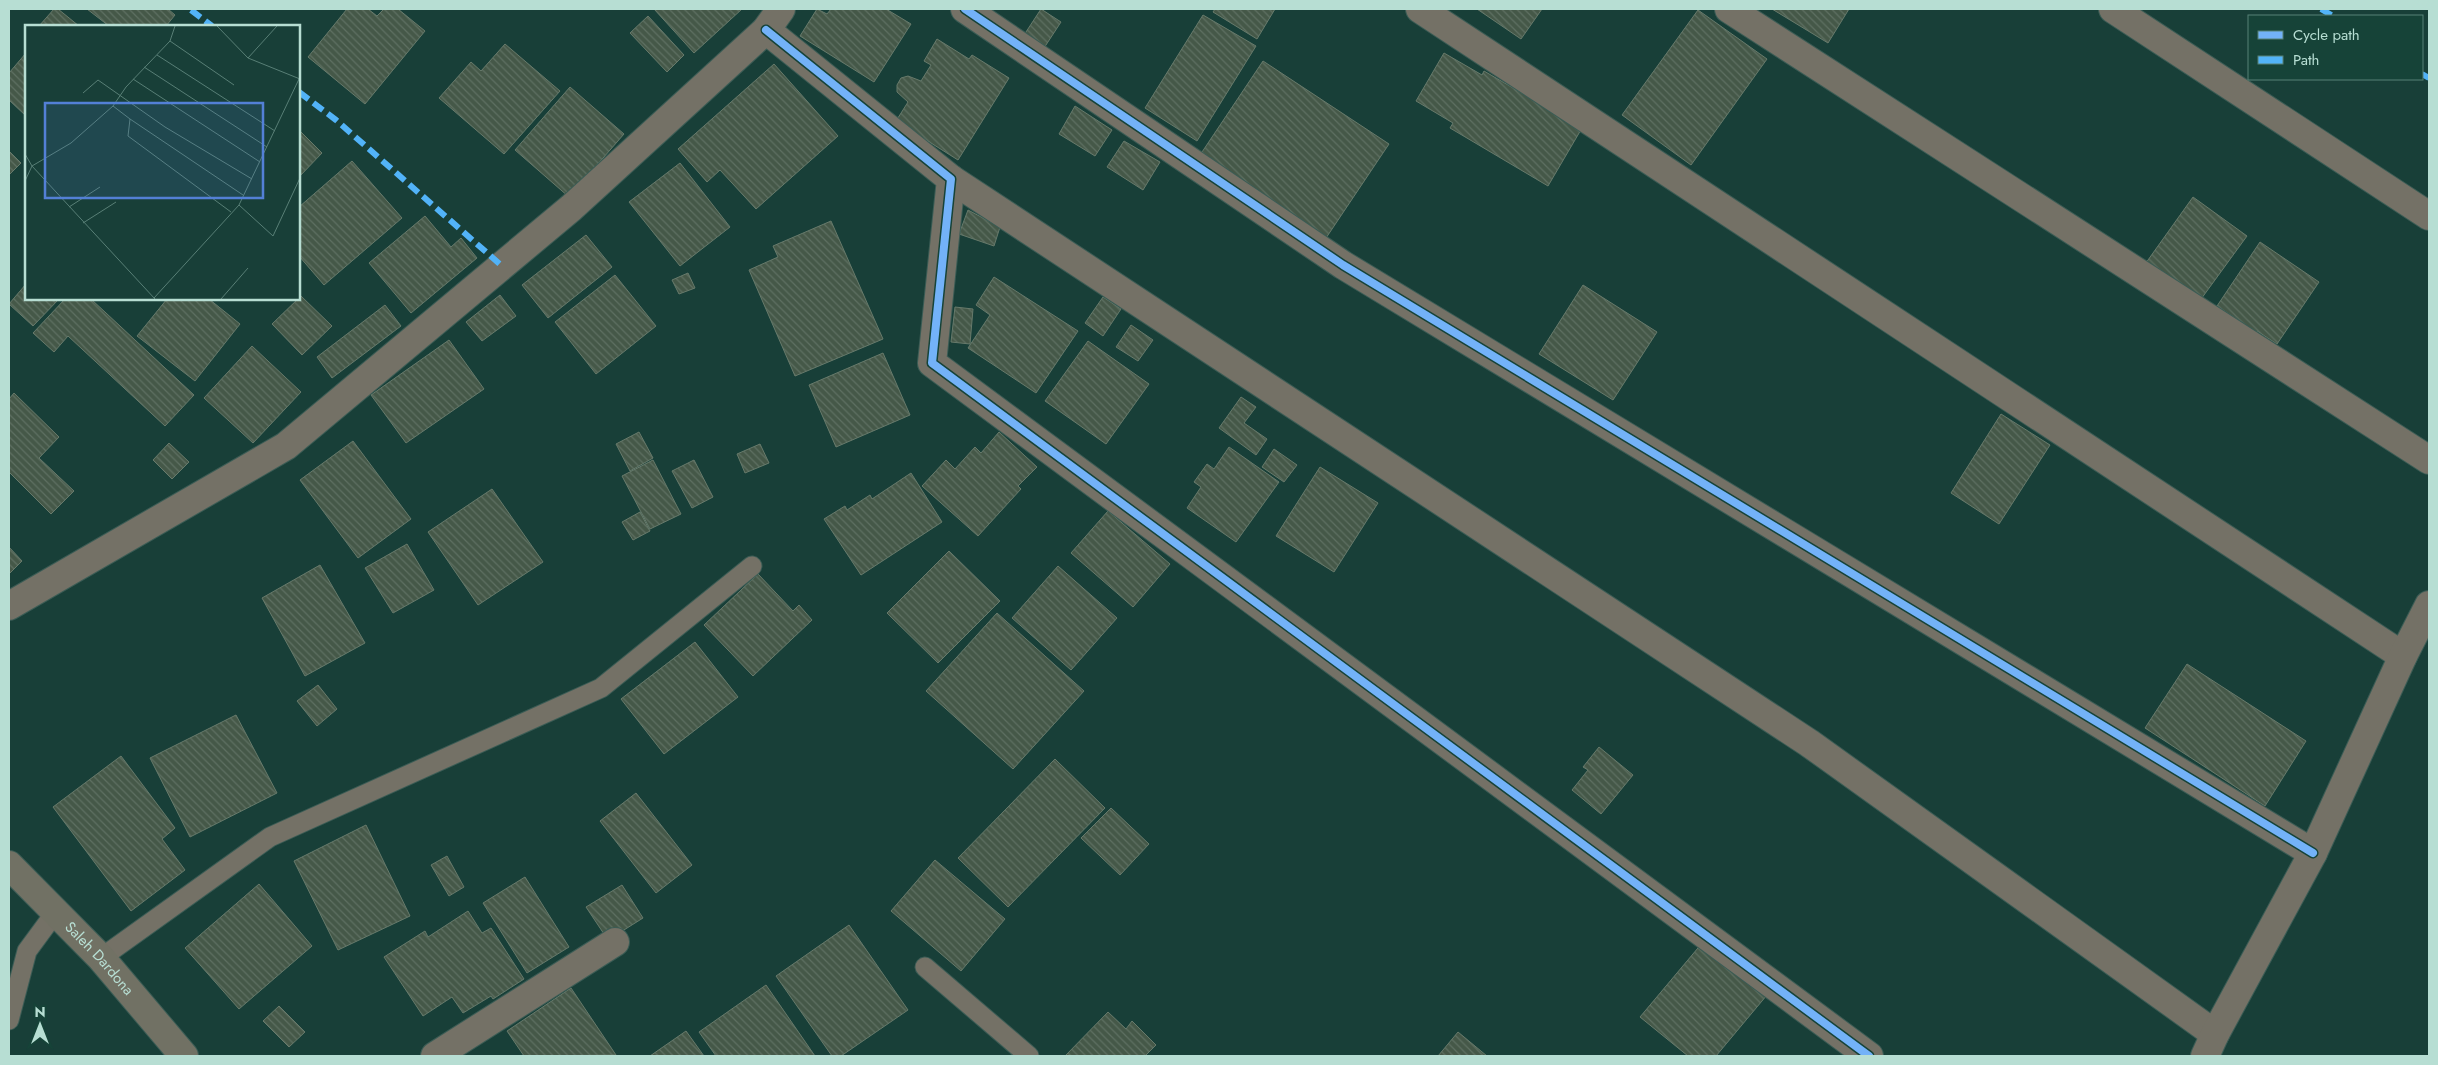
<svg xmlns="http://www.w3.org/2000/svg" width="2438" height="1065" font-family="Jost,sans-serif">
  <defs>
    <pattern id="building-back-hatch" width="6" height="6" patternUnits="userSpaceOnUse" patternTransform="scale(1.25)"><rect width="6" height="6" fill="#455848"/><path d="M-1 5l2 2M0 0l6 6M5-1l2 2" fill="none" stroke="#5e7062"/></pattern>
  </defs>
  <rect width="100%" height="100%" fill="#183f38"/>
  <g fill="url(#building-back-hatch)" stroke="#677a6b">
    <path d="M54,9H58L79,26H39Z"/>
    <path d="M87,9H168L175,15L166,26H109Z"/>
    <path d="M347,9H368L377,16L384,9H398L425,31L365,104L308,57Z"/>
    <path d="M654,9H742L694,53Z"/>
    <path d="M817,9L827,14L831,9H886L911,24L874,82L800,36Z"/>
    <path d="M1041,9L1061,22L1044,48L1024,35Z"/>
    <path d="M1215,9H1275L1257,39L1213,12Z"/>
    <path d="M1477,9H1542L1521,39Z"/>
    <path d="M1772,9H1849L1828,43Z"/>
    <path d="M1698,10L1767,59L1691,165L1622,115Z"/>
    <path d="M1203,15L1256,46L1197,141L1145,108Z"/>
    <path d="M648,16L684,55L667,72L630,33Z"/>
    <path d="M937,39L969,59L972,55L1009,78L958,160L896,121L908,102L897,92V85L901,78L908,76L921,81L931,65L924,61Z"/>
    <path d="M505,44L560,91L504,154L439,98L471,62L481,71Z"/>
    <path d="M26,53V116L9,100V73Z"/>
    <path d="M1444,53L1482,75L1484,71L1582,128L1548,186L1450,128L1453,123L1416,101Z"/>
    <path d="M1263,61L1389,144L1324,241L1198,158Z"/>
    <path d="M774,64L838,136L756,209L720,170L707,182L678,149Z"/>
    <path d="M570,87L624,134L569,197L515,150Z"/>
    <path d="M1075,106L1112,130L1095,156L1059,134Z"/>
    <path d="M299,130L322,153L299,177Z"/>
    <path d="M1124,141L1160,162L1143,190L1107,167Z"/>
    <path d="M9,151L21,163L9,175Z"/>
    <path d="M352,161L402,218L324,285L299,256V207Z"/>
    <path d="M680,163L730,227L680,266L629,202Z"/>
    <path d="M2193,197L2247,236L2196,306L2143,267Z"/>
    <path d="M968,210L1000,227L994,246L959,234Z"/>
    <path d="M425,216L451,247L461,238L477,258L411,313L369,263Z"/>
    <path d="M831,221L883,339L795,376L749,270L778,257L773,246Z"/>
    <path d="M586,235L612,267L548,318L522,285Z"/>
    <path d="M2260,242L2319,282L2277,344L2257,331L2252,337L2237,327L2241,322L2217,306Z"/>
    <path d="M688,273L695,288L679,294L672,280Z"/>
    <path d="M615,275L656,326L596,374L555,322Z"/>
    <path d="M994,277L1078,331L1036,393L968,348L990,315L976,305Z"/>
    <path d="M26,284V299H59L33,326L9,304Z"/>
    <path d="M1583,285L1657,332L1613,400L1539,354Z"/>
    <path d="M500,295L516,316L482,341L466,322Z"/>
    <path d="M301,296L332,326L302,355L272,324Z"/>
    <path d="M1103,297L1121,309L1103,336L1085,323Z"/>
    <path d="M65,299H91L194,395L165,426L68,336L54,352L33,333Z"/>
    <path d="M167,299H209L240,324L195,381L137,336Z"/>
    <path d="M385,305L401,326L332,378L317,357Z"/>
    <path d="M955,307L973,309L970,344L951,342Z"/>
    <path d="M1131,325L1153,340L1138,361L1116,347Z"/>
    <path d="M449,340L484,389L406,443L371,395Z"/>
    <path d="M1088,341L1149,384L1106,444L1045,401Z"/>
    <path d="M252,346L301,392L253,443L204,398Z"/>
    <path d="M883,353L910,415L836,447L809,385Z"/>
    <path d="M14,393L59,437L39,458L74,491L51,514L9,472V399Z"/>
    <path d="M1241,397L1256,407L1244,423L1267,439L1256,455L1219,428Z"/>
    <path d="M2001,414L2050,445L1999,524L1951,493Z"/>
    <path d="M639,432L653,458L630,471L616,444Z"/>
    <path d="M999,432L1037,467L1018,486L1021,489L978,536L922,486L946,460L955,469L975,447L981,453Z"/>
    <path d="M353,441L411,519L358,558L300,480Z"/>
    <path d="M169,443L189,462L172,479L153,460Z"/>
    <path d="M760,444L769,463L745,473L737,454Z"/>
    <path d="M1229,447L1279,482L1236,542L1187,508L1201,487L1194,482L1207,464L1214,469Z"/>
    <path d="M1274,449L1297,465L1284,482L1262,467Z"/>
    <path d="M653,460L681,514L650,529L622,476Z"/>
    <path d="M694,460L713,497L692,508L672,471Z"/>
    <path d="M1320,467L1378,503L1334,572L1276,536Z"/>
    <path d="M911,473L942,522L861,575L824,519L845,506L847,510L870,495L872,499Z"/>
    <path d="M492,489L543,562L478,605L428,532Z"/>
    <path d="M1108,511L1170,564L1133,607L1071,553Z"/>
    <path d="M640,512L650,531L633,540L622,522Z"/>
    <path d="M407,544L434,590L393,613L365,568Z"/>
    <path d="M9,547L22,561L9,574Z"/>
    <path d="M949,551L1000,601L938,663L887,613Z"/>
    <path d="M320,565L365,643L305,676L262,598Z"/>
    <path d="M1058,566L1117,618L1071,670L1012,618Z"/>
    <path d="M758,574L793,611L799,605L812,620L753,676L704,625Z"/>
    <path d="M997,613L1084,691L1013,769L926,691Z"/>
    <path d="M695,642L738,697L664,754L621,699Z"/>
    <path d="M2187,664L2306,741L2265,806L2145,728Z"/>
    <path d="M318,685L337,709L317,726L297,701Z"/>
    <path d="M236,715L277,793L190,837L150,758Z"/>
    <path d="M1599,747L1633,775L1601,814L1572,790L1588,770L1583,767Z"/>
    <path d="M121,756L175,828L162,839L185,870L131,911L53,807Z"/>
    <path d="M1055,759L1105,808L1008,907L958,858Z"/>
    <path d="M636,793L692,865L656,893L600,821Z"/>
    <path d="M1111,808L1149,844L1120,875L1081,838Z"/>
    <path d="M366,825L410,916L338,950L294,861Z"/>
    <path d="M447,856L464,887L449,896L431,865Z"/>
    <path d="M935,860L1005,919L961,971L891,911Z"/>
    <path d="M525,877L569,947L527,973L483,903Z"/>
    <path d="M259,884L312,946L239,1009L185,948Z"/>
    <path d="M622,885L643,918L608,940L586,907Z"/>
    <path d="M468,911L482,933L491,928L524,979L493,999L491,996L463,1013L452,997L423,1016L384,957L425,931L428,937Z"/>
    <path d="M849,925L908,1010L841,1056H832L776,976Z"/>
    <path d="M1703,942L1767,995L1716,1056H1688L1640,1017Z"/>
    <path d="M766,985L815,1056H716L699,1032Z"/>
    <path d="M571,988L616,1055L524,1056L507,1031Z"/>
    <path d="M279,1006L305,1032L289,1047L263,1021Z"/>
    <path d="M1108,1012L1126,1029L1132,1021L1156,1045L1145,1056H1065Z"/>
    <path d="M686,1031L704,1056H650Z"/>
    <path d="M1458,1032L1487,1056H1438Z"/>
  </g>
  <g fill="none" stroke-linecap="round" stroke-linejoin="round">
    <defs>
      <g id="lane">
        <path d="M101,958L270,837L601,688L752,566"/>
        <path d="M925,967L1029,1056"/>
        <path d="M9,1020L27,951L55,913"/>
      </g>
      <g id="street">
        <path d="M965,9L1343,265L2313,853"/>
        <path d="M1420,9L2403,656"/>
        <path d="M1729,9L2429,460"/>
        <path d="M2113,9L2429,216"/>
        <path d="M766,30L951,179L932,363L1869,1056"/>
        <path d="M951,179L1809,743L2215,1034"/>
        <path d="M9,606L286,446L571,208L766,30L781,9"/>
        <path d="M435,1056L615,942"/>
        <path d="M2205,1056L2215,1034L2313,853L2403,656L2429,605"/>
      </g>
      <g id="secondary">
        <path id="s1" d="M9,865L101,958L184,1056"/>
      </g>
    </defs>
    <use href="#lane" stroke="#3b5c55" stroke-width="21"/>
    <use href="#street" stroke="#3b5c55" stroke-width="30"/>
    <use href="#secondary" stroke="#3b5c55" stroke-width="30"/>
    <use href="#lane" stroke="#747166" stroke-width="19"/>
    <use href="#street" stroke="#747166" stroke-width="28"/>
    <use href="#secondary" stroke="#717164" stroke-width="28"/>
    <g stroke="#52b3f8" stroke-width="6" stroke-dasharray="12 6" stroke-linecap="butt">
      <path d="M2321,9L2333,16"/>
      <path d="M191,10L212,26"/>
      <path d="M2422,74L2429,78"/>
      <path d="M299,92L336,120L502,266"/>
    </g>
    <defs>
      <g id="cycleway">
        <path d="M965,9L1343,265L2313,853"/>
        <path d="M766,30L951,179L932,363L1869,1056"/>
      </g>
    </defs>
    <use href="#cycleway" stroke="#164338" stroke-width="11"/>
    <use href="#cycleway" stroke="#73b2f8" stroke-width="8"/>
  </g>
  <g text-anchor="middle" stroke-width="5" stroke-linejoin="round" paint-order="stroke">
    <g font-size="15" fill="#b7ded3" stroke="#164338">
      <text dy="5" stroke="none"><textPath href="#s1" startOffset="130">Saleh Dardona</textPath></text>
    </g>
  </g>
  <g transform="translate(25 25)">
    <rect width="275" height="275" fill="#183f38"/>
    <path fill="none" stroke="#587f76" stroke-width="1" d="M192,1L223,33L275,54M145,16L209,60M132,30L250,106M223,33L252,1M119,42L242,122M108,54L235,137M58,68L73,55L140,102L227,154M88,81L105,94L103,111L206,187M105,94L218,170M0,129L7,141L130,274M0,156L7,141L46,118L88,81L101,62L145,16L150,1M214,180L248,211L275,153M44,182L75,162M58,198L91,177M129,273L214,180L274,54M196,274L223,243"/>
    <path fill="#5380d6" fill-opacity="0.15" stroke="#5380d6" stroke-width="2.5" d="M20,78H238V173H20Z"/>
    <rect width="275" height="275" fill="none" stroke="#b7ded3" stroke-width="2.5"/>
  </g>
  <rect width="2438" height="1065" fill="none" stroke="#b7ded3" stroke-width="20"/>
  <rect x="2248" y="15" width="175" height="65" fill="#164338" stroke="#568176"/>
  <rect x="2258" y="31" width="25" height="8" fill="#73b2f8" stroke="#568176"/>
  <text x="2293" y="40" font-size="15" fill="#b7ded3">Cycle path</text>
  <rect x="2258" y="56" width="25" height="8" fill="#52b3f8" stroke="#568176"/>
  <text x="2293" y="65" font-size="15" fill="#b7ded3">Path</text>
  <g transform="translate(40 1025)" stroke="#164338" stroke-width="4" paint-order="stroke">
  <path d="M0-4L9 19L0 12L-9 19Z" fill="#b7ded3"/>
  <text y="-8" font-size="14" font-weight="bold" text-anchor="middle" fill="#b7ded3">N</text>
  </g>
</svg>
